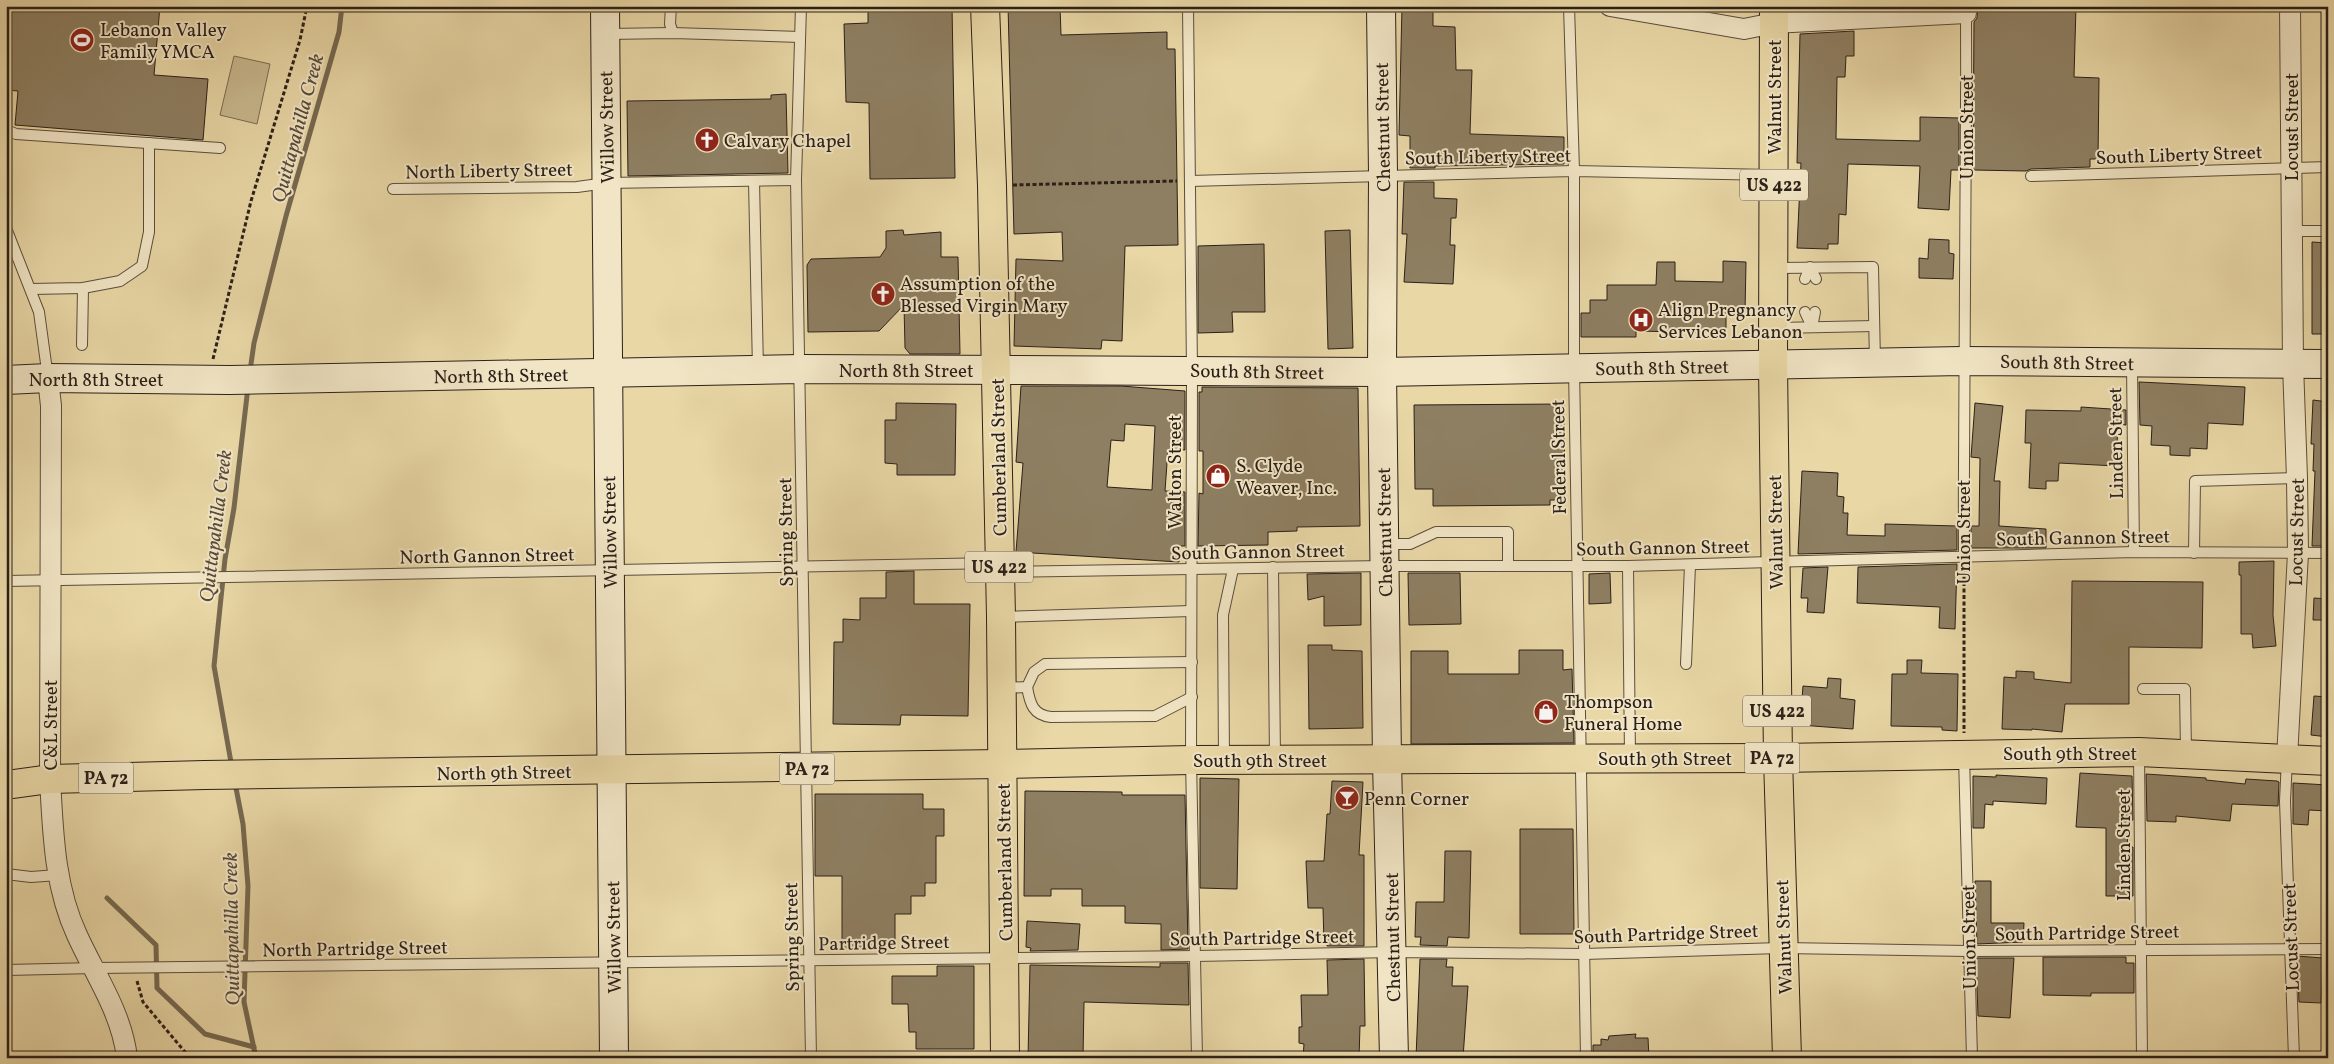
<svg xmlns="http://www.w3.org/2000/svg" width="2334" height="1064" font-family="Vollkorn,serif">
  <rect width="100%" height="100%" fill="#e9d7a6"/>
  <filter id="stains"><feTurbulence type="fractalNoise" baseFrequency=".004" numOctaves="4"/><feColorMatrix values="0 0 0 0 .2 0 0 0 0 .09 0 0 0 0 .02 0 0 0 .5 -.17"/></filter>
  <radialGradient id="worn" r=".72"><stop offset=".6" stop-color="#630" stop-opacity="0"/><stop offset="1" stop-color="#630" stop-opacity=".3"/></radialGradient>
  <path fill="#c9b88e" stroke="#7a6c54" d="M234,56L270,64L257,124L220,115Z"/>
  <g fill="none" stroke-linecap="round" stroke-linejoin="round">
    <g stroke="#766951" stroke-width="5">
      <path d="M250,371L254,343L286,216L339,32L342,6"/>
      <path d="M232,768L214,666L225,559L234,508L248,387"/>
      <path d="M235,783L243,824L248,886L244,1002L256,1058"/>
      <path d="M107,898L156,945L157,988L205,1034L254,1047"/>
    </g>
  </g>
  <g fill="#8e7f62" stroke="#2b2019" fill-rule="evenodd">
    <path d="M6,6H160L154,75L208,79L203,140L15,125L18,91L6,90Z"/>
    <path d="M868,6H952L955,178L870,179L869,103L846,102L844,24L868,23Z"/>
    <path d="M1008,6H1060L1061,35L1167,32V49H1175L1178,245L1125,246L1122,341L1102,340L1101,349L1014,346L1016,259L1063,261L1062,232L1014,234Z"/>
    <path d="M1402,6H1433V26L1455,27L1456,70H1472L1470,134L1564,137V164L1435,166V168H1410V136L1399,135Z"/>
    <path d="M1978,6H2076L2074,77L2099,78L2098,159H2090V167L2031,169L2026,171L1973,170L1974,22L1977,18Z"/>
    <path d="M1854,31V56H1846L1845,77H1837L1836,139L1920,141V117L1959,118V170H1951L1949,210L1918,208L1920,166L1848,164L1846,215L1839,214L1838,244H1828V249L1797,248L1801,163H1797L1800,34Z"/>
    <path d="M786,94L788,173L628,176L627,101L771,99V95Z"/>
    <path d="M1404,182H1434V198L1457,199L1456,218H1451L1450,245H1455L1453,284L1404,282L1407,234H1402Z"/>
    <path d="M903,230L904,235L941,232V257H958L960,354H910L905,348L904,305L879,331L808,332L807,265L811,259L880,257L886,248V231Z"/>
    <path d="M1350,230L1353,348L1328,349L1325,231Z"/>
    <path d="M1929,239L1949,240V253L1954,254L1953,279L1919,278V258L1928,259Z"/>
    <path d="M2312,242L2328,243V334H2312Z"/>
    <path d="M1264,244L1265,312H1232L1233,332L1198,333V246Z"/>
    <path d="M1723,261L1746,262L1745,312H1726V333L1636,331V337H1581V313H1590V300H1607V285H1656L1657,262H1675V281L1723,282Z"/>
    <path d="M2139,382L2245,387L2243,425L2208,423L2207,449L2190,448V456L2170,455V446L2151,445L2152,426L2140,425Z"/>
    <path d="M1021,386H1121L1185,391V450L1168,449L1165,491L1185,492V546H1180L1179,562L1016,552L1023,463L1016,462ZM1125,424L1155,426L1152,490L1107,487L1111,440L1124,441Z"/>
    <path d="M1202,387L1358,388L1360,526L1297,527V531L1268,532V545L1198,546L1199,493L1203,494V451H1199V392H1202Z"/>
    <path d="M2313,400L2328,402V546H2312L2315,471H2313L2314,444H2311Z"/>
    <path d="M896,403L956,404L955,475H897V464L885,463V420H896Z"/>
    <path d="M1975,403L2003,406L1994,481H2000L1999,526L2046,529V548H1971V526H1979L1980,458L1971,457Z"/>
    <path d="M1564,404L1565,500H1550V505L1433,506V489H1415L1414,405Z"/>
    <path d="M2081,407L2126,410V425L2118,424L2116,466L2059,463L2058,481H2046V489L2029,488L2031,443H2025L2026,410L2081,411Z"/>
    <path d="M1802,471L1838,473L1837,496L1844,497L1843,513H1848L1847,535L1885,536V524L1957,526V550L1798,554Z"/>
    <path d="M2274,561L2273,615L2276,646L2253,648L2252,634H2241V575H2239V562Z"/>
    <path d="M1957,564L1955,629L1939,628L1940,607L1857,603L1858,567Z"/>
    <path d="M1828,567L1824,613L1807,612L1808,598H1801L1803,568Z"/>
    <path d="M914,571V604H970L968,716L901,715L900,725L833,724L834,642H843V619L860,620V598H886V572Z"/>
    <path d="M1361,573V625L1324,626V596L1308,600L1307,574Z"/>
    <path d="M1408,573H1460L1461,624L1409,625Z"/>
    <path d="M1610,573L1611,603L1589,604V574Z"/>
    <path d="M2072,581L2203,582L2202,648L2129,647V704H2065L2062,732L2032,729V730L2002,729L2004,677L2016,678V671L2034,672V679L2071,683Z"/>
    <path d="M2314,598L2328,599V620H2313Z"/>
    <path d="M1308,645H1332V650L1362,651L1363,728L1309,729Z"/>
    <path d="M1519,650H1563V670L1572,669L1574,743L1411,744V651H1448V674H1519Z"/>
    <path d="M1907,660H1922L1921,673L1958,674L1957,731L1942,730V727L1891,726L1892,674H1907Z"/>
    <path d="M1828,678L1841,679L1840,698L1855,700L1853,729L1800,725L1803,686L1827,688Z"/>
    <path d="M2314,696L2328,697V737L2311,735Z"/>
    <path d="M2080,773L2132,776L2133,820H2129L2127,847H2133V896H2106V828L2076,827Z"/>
    <path d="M2146,774L2206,778V780L2245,784L2246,779L2277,781L2279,782L2278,806L2232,804L2230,821L2176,816V822L2147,821Z"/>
    <path d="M1996,775L2047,778L2046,804L1993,801V805L1985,804L1984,828H1973V776L1996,777Z"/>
    <path d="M1200,778L1239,779L1237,889L1200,888Z"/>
    <path d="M1332,781L1363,782L1359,855H1364V946H1327V943H1324L1323,908H1308L1306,861H1324L1327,814H1330Z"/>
    <path d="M2293,783L2328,785V811L2309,810L2308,825L2293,824Z"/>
    <path d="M1025,791L1122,792V795H1185L1188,949L1161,950V924L1125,923V906H1082V889H1051V896H1024Z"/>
    <path d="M815,794H923V809H944V836H936V883H925V896H911V914H895V948H842V876H815Z"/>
    <path d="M1520,829H1573L1574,934H1520Z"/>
    <path d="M1445,851H1471L1469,938L1448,937L1447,946L1420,945L1421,937H1415L1416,902H1444Z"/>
    <path d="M1975,881H1991V923H2024L2023,942L1977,944Z"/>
    <path d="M1027,921L1080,924L1078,950L1030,951L1031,948L1026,947Z"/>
    <path d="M2297,956L2323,958L2321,1003L2299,1002Z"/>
    <path d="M2043,957H2126V963H2134V993H2091V996L2043,995Z"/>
    <path d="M1976,958H2014L2010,1018L1978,1016Z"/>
    <path d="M1364,959L1365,1026H1360L1359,1058H1303L1304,1044L1299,1043V1027H1302L1301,995H1328L1327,960Z"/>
    <path d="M1420,959H1447L1446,967H1453L1452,986H1468L1463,1058H1416Z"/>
    <path d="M1160,963H1188L1189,1005L1084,1002L1083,1058H1028L1030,965L1160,967Z"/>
    <path d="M937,966H974V1049H916V1032H909L908,1004H892V976H937Z"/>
    <path d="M1636,1034L1635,1038H1648L1649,1058H1593V1045H1601V1039L1608,1040L1609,1036Z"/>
  </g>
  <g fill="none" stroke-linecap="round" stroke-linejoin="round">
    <defs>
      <g id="lane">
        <path d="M671,6L670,24L673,33"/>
        <path d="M801,6L796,180L811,1058"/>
        <path d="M1188,6L1192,370L1191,760L1197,1058"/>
        <path d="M1569,6L1574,171V369L1586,1058"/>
        <path d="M606,34L673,33L800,37"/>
        <path d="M6,130L16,134L220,148"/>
        <path d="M2031,176L2328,167"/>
        <path d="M754,181L758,369"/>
        <path d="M1190,181L1574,171L1773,175"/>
        <path d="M393,189L577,187L606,183L796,180"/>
        <path d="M6,228L39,312L48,378"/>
        <path d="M2291,231H2328"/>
        <path d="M1774,268L1873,267L1875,362"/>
        <path d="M1805,279L1810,267L1816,279"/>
        <path d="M31,289L83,288L120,281L142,266L149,232V143"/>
        <path d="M1805,312L1812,327L1815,312"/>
        <path d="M1775,328L1874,326"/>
        <path d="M82,345L83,288"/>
        <path d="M2132,364L2134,552"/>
        <path d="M1386,544H1410L1436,532H1508V566"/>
        <path d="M2194,553L2195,481L2297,478"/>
        <path d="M1964,556C1963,375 1967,194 1966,13"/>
        <path d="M1628,566L1630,757"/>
        <path d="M1273,567L1275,759"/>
        <path d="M1002,572L1384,566H1628L2134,552L2328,553"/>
        <path d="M6,581L998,563"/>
        <path d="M1002,617L1191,611"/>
        <path d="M1686,664L1690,565"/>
        <path d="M1027,687C1030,704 1033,715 1051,717L1155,716L1192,697"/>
        <path d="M1002,688L1027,687L1034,672L1045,664L1192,662"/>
        <path d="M2143,689H2185L2186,753"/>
        <path d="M2139,754L2142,1058"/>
        <path d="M1964,756L1972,1058"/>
        <path d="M2287,759L2285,801L2294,1058"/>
        <path d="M1224,760L1223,615L1233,569"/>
        <path d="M6,874L31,877L58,875"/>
        <path d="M6,970L95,968L1196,956L1393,952L1584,954L1783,948L1968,951L2328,949"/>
      </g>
      <g id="street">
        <path d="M1610,6L1744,29L1774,23L1966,13V6"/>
        <path d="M48,378L51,406L50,779C53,831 54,886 77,935C95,975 122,1013 127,1058"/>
        <path d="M2287,758L2298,553L2297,478L2293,364L2290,6"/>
      </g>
      <g id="secondary">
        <path d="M605,6L614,1058"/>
        <path d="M1381,6L1383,175L1382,372L1387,761L1394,1058"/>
        <path d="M6,380L48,378L230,380L800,369L1382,372L1962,361L2328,364"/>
      </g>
      <path id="primary" d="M6,785L50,779L205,775L1002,764"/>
      <g id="highway">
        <path d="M985,6L992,186L1001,617L1005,1058"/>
        <path d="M1774,6L1773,364L1778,758L1787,1058"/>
        <path d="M1002,764L1191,760L1778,758L2139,752L2328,761"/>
      </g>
    </defs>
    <use href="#lane" stroke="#5a4e3c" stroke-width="12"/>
    <use href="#street" stroke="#5a4e3c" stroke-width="22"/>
    <use href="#secondary" stroke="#2b2019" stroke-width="30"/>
    <use href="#primary" stroke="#2b2019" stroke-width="30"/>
    <use href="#highway" stroke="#2b2019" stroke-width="30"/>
    <g stroke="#2b2019" stroke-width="3" stroke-dasharray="4 2.5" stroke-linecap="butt">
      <path d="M1013,185L1177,181"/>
      <path d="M213,359L251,201L300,40L307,6"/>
      <path d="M1964,569V733"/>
      <path d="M137,981L143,1002L190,1058"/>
    </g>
    <use href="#lane" stroke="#f1e5c5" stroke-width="10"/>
    <use href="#street" stroke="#f1e5c5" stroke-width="20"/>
    <use href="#secondary" stroke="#f1e5c5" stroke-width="28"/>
    <use href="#primary" stroke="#e9d7a6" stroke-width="28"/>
    <use href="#highway" stroke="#e9d7a6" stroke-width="28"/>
  </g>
  <defs>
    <symbol id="stadium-disc" viewBox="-11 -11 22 22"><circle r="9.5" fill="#8f2418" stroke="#f1e5c5"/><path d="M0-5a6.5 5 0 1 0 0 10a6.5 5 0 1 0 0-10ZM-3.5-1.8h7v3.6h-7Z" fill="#fff"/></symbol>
    <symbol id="church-disc" viewBox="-11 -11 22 22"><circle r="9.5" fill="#8f2418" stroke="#f1e5c5"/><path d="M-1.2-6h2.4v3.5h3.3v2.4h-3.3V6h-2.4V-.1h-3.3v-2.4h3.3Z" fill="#fff"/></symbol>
    <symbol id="hospital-disc" viewBox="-11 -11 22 22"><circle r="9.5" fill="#8f2418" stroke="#f1e5c5"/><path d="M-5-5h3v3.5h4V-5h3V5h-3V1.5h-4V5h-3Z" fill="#fff"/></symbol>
    <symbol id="shop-disc" viewBox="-11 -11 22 22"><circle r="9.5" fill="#8f2418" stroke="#f1e5c5"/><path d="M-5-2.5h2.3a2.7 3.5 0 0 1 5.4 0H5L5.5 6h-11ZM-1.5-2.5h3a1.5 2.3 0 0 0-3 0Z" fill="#fff"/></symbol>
    <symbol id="bar-disc" viewBox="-11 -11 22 22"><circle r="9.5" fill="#8f2418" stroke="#f1e5c5"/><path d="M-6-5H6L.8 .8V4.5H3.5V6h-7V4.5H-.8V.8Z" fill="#fff"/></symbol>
  </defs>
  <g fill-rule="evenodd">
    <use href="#stadium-disc" x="68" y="26" width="28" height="28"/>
    <use href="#church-disc" x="693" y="126" width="28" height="28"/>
    <use href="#church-disc" x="869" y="280" width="28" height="28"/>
    <use href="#hospital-disc" x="1627" y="306" width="28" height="28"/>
    <use href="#shop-disc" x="1204" y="462" width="28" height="28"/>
    <use href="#shop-disc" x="1532" y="698" width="28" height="28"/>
    <use href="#bar-disc" x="1333" y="784" width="28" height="28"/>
  </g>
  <g text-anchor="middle" stroke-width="4" stroke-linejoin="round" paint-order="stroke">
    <g fill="#f1e5c5" stroke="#665b4d" stroke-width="1">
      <rect x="1740" y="169.5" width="68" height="31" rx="4"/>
      <rect x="965" y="551.5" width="68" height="31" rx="4"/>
      <rect x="1743" y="695.5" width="68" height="31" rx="4"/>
      <rect x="1744.5" y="742.5" width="55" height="31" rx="4"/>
      <rect x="779.5" y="753.5" width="55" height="31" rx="4"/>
      <rect x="78.5" y="762.5" width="55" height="31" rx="4"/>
    </g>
    <g font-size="18" font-weight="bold" fill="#2b2019">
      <text x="1774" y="191">US 422</text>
      <text x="999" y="573">US 422</text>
      <text x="1777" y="717">US 422</text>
      <text x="1772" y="764">PA 72</text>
      <text x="807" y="775">PA 72</text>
      <text x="106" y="784">PA 72</text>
    </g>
    <g font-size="19" fill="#2b2019" stroke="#f1e5c5" text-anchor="start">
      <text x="100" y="36">Lebanon Valley<tspan x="100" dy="22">Family YMCA</tspan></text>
      <text x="724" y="147">Calvary Chapel</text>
      <text x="900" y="290">Assumption of the<tspan x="900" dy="22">Blessed Virgin Mary</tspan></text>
      <text x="1658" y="316">Align Pregnancy<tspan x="1658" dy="22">Services Lebanon</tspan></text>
      <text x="1236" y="472">S. Clyde<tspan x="1236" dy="22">Weaver, Inc.</tspan></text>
      <text x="1564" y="708">Thompson<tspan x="1564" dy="22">Funeral Home</tspan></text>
      <text x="1364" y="805">Penn Corner</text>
    </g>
    <g font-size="19" fill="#2b2019" stroke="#f1e5c5">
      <text transform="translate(1774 97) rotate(-90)" y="7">Walnut Street</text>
      <text transform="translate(606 127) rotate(-91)" y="7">Willow Street</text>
      <text transform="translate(1382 127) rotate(-91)" y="7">Chestnut Street</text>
      <text transform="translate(1966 127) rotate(-90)" y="7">Union Street</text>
      <text transform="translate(2291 127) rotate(-90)" y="7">Locust Street</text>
      <text transform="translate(2179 154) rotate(-2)" y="7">South Liberty Street</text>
      <text transform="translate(1488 156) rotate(-1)" y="7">South Liberty Street</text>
      <text transform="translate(489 170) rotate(-1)" y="7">North Liberty Street</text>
      <text transform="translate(2067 362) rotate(1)" y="7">South 8th Street</text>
      <text transform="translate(1662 367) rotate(-1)" y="7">South 8th Street</text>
      <text x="906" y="377">North 8th Street</text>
      <text transform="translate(1257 371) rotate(1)" y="7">South 8th Street</text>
      <text transform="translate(501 375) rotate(-1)" y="7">North 8th Street</text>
      <text x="96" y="386">North 8th Street</text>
      <text transform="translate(2115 443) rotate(-91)" y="7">Linden Street</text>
      <text transform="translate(998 457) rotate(-91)" y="7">Cumberland Street</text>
      <text transform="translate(1558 457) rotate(-91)" y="7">Federal Street</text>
      <text transform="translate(1174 472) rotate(-90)" y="7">Walton Street</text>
      <text transform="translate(609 532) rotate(-91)" y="7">Willow Street</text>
      <text transform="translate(785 532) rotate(-91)" y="7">Spring Street</text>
      <text transform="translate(1384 532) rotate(-91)" y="7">Chestnut Street</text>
      <text transform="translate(1775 532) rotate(-91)" y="7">Walnut Street</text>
      <text transform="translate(1963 532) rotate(-90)" y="7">Union Street</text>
      <text transform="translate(2296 532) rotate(-89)" y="7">Locust Street</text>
      <text transform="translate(2083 537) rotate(-1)" y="7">South Gannon Street</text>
      <text transform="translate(1663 547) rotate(-1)" y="7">South Gannon Street</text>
      <text transform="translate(1258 551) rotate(-1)" y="7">South Gannon Street</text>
      <text transform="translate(487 555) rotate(-1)" y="7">North Gannon Street</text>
      <text transform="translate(50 725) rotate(-90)" y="7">C&amp;L Street</text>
      <text x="2070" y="760">South 9th Street</text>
      <text x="1665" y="765">South 9th Street</text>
      <text x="1260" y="767">South 9th Street</text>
      <text transform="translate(504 772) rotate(-1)" y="7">North 9th Street</text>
      <text transform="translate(2123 845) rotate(-90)" y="7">Linden Street</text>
      <text transform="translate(1004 862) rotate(-91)" y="7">Cumberland Street</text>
      <text transform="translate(2087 932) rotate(-1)" y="7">South Partridge Street</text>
      <text transform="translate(1666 933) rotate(-2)" y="7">South Partridge Street</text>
      <text transform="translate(613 937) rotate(-91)" y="7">Willow Street</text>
      <text transform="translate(791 937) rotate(-91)" y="7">Spring Street</text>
      <text transform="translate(1262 937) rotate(-1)" y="7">South Partridge Street</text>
      <text transform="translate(1392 937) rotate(-91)" y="7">Chestnut Street</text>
      <text transform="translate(1783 937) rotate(-92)" y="7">Walnut Street</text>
      <text transform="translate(1968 937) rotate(-91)" y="7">Union Street</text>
      <text transform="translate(2290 937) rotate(-92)" y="7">Locust Street</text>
      <text transform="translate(884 942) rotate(-1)" y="7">Partridge Street</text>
      <text transform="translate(355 948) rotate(-1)" y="7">North Partridge Street</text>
    </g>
    <g font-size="20" font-style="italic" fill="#574a3a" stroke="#f1e5c5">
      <text transform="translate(297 128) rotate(-75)" y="7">Quittapahilla Creek</text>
      <text transform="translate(215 526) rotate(-83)" y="7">Quittapahilla Creek</text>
      <text transform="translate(231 929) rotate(-91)" y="7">Quittapahilla Creek</text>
    </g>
  </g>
  <rect width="2334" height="1064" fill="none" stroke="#e9d7a6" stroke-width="25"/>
  <rect x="8" y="8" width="2319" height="1049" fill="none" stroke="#2b2019" stroke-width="2.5"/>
  <rect x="12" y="12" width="2309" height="1039" fill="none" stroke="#2b2019"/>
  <rect width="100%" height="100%" filter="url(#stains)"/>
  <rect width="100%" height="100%" fill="url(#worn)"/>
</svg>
